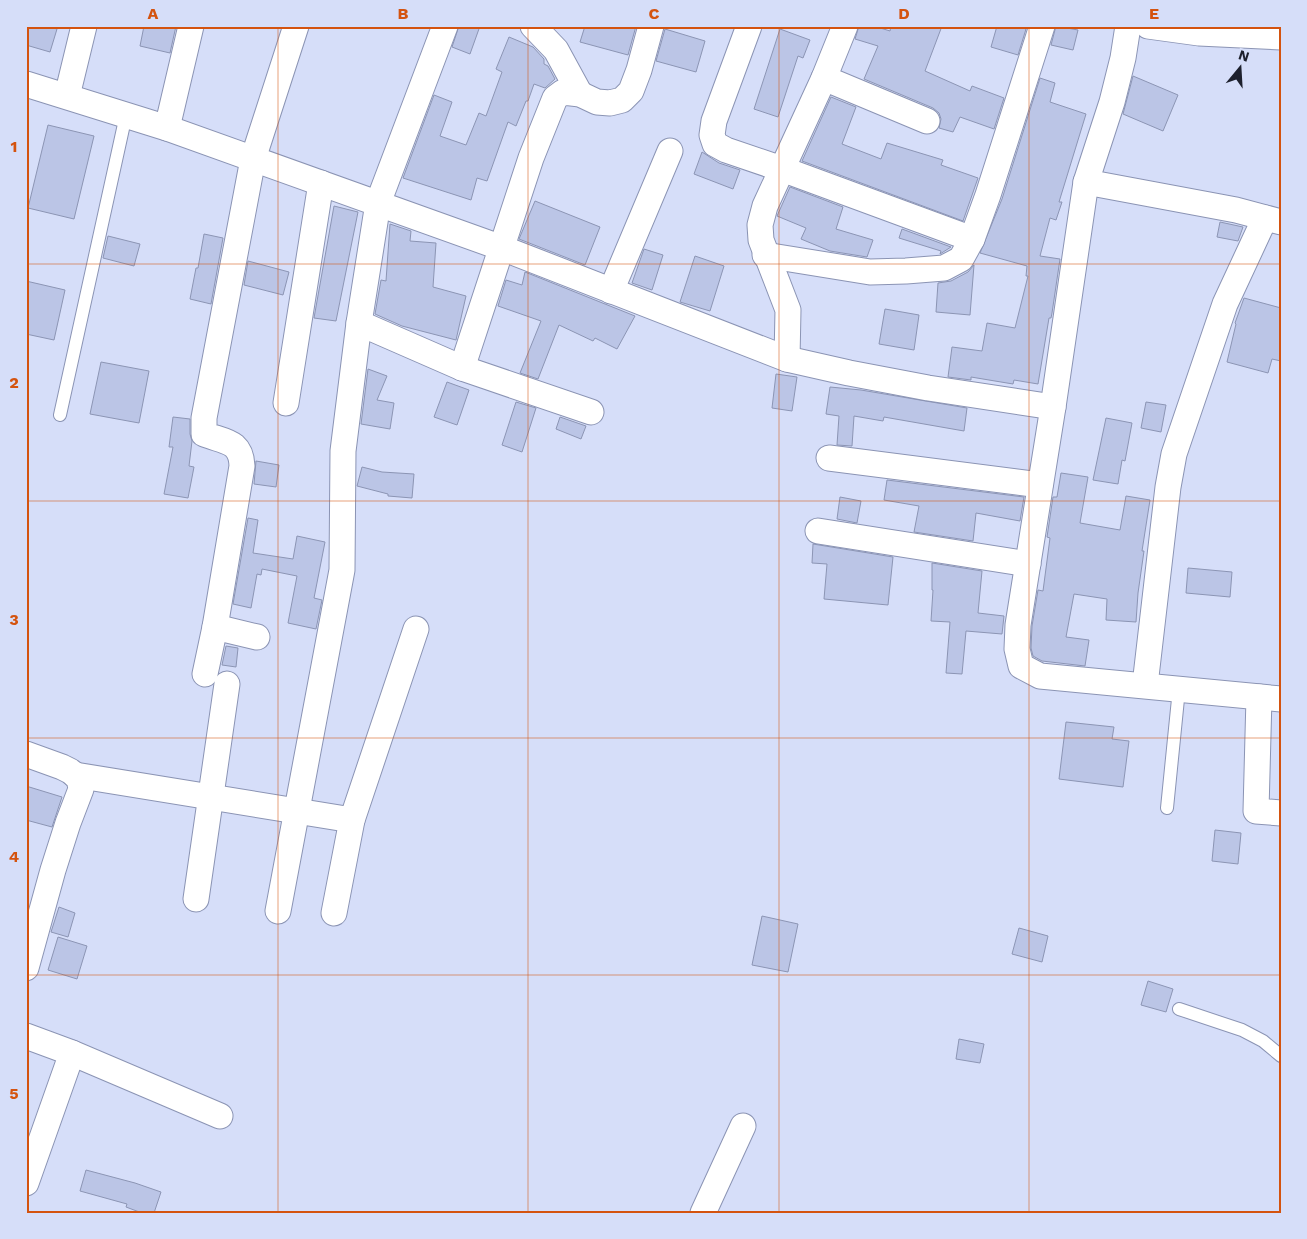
<svg xmlns="http://www.w3.org/2000/svg" width="1307" height="1239" font-family="'Work Sans',sans-serif">
  <rect width="100%" height="100%" fill="#d6def9"/>
  <g fill="#bbc5e6" stroke="#8c95b4">
    <path d="M26,26H46L57,29L50,52L26,45Z"/>
    <path d="M144,26H176L170,53L140,46Z"/>
    <path d="M459,26H480L470,54L452,47Z"/>
    <path d="M585,26H636L628,55L580,42Z"/>
    <path d="M859,26H874L890,31L891,26H942L925,71L970,91L972,86L1004,98L994,129L960,117L953,132L939,128L941,119L939,113L933,108L864,79L878,46L855,39Z"/>
    <path d="M997,26H1016L1026,29L1018,55L991,47Z"/>
    <path d="M1056,26L1078,30L1073,50L1051,45Z"/>
    <path d="M665,29L705,41L696,72L656,61Z"/>
    <path d="M780,29L810,40L803,58L798,56L778,117L754,109Z"/>
    <path d="M509,37L533,47L544,59V64L548,66L555,79L545,88L534,84L528,101H526L516,126L508,122L487,181L477,178L471,200L403,178L434,95L452,102L440,136L466,145L479,113L486,116L502,72L496,69Z"/>
    <path d="M1133,76L1178,95L1163,131L1123,114Z"/>
    <path d="M1040,78L1055,83L1050,102L1086,114L1059,202H1062L1056,220L1050,218L1040,256L1060,259L1052,313L1051,318H1049L1038,384L1014,380L1013,384L971,377V380L948,377L952,347L982,351L987,323L1015,328L1028,276H1026L1027,266L980,253L1002,199Z"/>
    <path d="M831,97L856,107L842,144L881,159L887,143L943,160L941,165L978,178L963,221L802,161Z"/>
    <path d="M48,125L94,136L74,219L28,208Z"/>
    <path d="M702,152L719,163L740,170L733,189L694,174Z"/>
    <path d="M790,187L843,207L836,229L873,240L867,257L830,251L801,239L806,228L777,216Z"/>
    <path d="M535,201L600,227L585,265L519,239Z"/>
    <path d="M334,206L358,212L336,321L314,318Z"/>
    <path d="M1220,222L1243,227L1238,241L1217,237Z"/>
    <path d="M390,224L411,231L410,241L436,243L433,287L466,296L456,340L402,326L375,314L381,280L386,281Z"/>
    <path d="M902,229L951,247L940,254L941,251L899,238Z"/>
    <path d="M204,234L223,238L211,304L190,299L196,268H198Z"/>
    <path d="M108,236L140,244L134,266L103,258Z"/>
    <path d="M644,249L663,255L652,290L632,283Z"/>
    <path d="M695,256L724,266L710,311L680,302Z"/>
    <path d="M248,261L289,272L283,295L244,285Z"/>
    <path d="M974,265L970,315L936,312L938,283L951,281L968,272Z"/>
    <path d="M525,272L635,316L617,349L595,338L593,341L559,325L538,379L520,373L541,321L498,306L506,280L522,285Z"/>
    <path d="M26,281L65,290L54,340L26,334Z"/>
    <path d="M1244,298L1281,308V361L1272,359L1268,373L1227,362L1236,324L1235,323Z"/>
    <path d="M885,309L919,315L914,350L879,344Z"/>
    <path d="M101,362L149,371L139,423L90,414Z"/>
    <path d="M368,369L387,376L377,400L394,403L390,429L361,424Z"/>
    <path d="M776,374L797,377L792,411L772,408Z"/>
    <path d="M447,382L469,390L457,425L434,417Z"/>
    <path d="M830,387L861,390L967,408L964,431L884,417L883,421L854,416L852,446L837,445L839,416L826,414Z"/>
    <path d="M516,402L536,408L522,452L502,445Z"/>
    <path d="M1146,402L1166,405L1161,432L1141,428Z"/>
    <path d="M173,417L190,419V434L192,441L189,466L194,467L188,498L164,494L173,447H169Z"/>
    <path d="M560,417L586,426L581,439L556,429Z"/>
    <path d="M1106,418L1132,423L1125,461L1122,460L1118,484L1093,480Z"/>
    <path d="M256,461L279,465L276,487L254,484Z"/>
    <path d="M362,467L382,472L414,474L412,498L388,496V494L357,486Z"/>
    <path d="M1061,473L1088,477L1080,523L1120,530L1126,496L1150,500L1142,551H1144L1138,593L1136,622L1106,620L1107,599L1074,594L1066,637L1089,640L1085,666L1042,661L1033,656L1031,648L1032,626L1038,590L1043,591L1050,538L1047,537L1053,497H1057Z"/>
    <path d="M887,480L1024,497L1020,521L976,513L973,541L914,532L919,506L884,500Z"/>
    <path d="M840,497L861,501L857,523L837,519Z"/>
    <path d="M248,518L258,520L253,553L293,559L297,536L325,542L314,598L322,600L316,629L288,623L297,576L262,569L261,575L257,574L251,608L233,604Z"/>
    <path d="M813,544L893,557L888,605L824,599L827,564L812,563Z"/>
    <path d="M932,563L982,571L978,613L1004,616L1002,634L966,631L962,674L946,673L950,622L931,621L933,590H932Z"/>
    <path d="M1188,568L1232,572L1230,597L1186,593Z"/>
    <path d="M226,646L238,648L236,667L222,665Z"/>
    <path d="M1066,722L1114,727L1112,739L1129,741L1123,787L1059,779Z"/>
    <path d="M26,786L62,797L52,827L26,820Z"/>
    <path d="M1215,830L1241,833L1238,864L1212,861Z"/>
    <path d="M59,907L75,913L68,937L51,932Z"/>
    <path d="M762,916L798,924L788,972L752,965Z"/>
    <path d="M1019,928L1048,936L1042,962L1012,954Z"/>
    <path d="M58,937L87,946L77,979L48,970Z"/>
    <path d="M1148,981L1173,989L1166,1012L1141,1005Z"/>
    <path d="M959,1039L984,1044L980,1063L956,1059Z"/>
    <path d="M86,1170L135,1183L161,1192L154,1213H142L126,1207L127,1204L80,1191Z"/>
  </g>
  <g fill="none" stroke-linecap="round" stroke-linejoin="round">
    <defs>
      <g id="service">
        <path d="M60,415L126,115"/>
        <path d="M1167,808L1179,689"/>
        <path d="M1179,1009L1242,1030L1263,1041L1281,1056"/>
      </g>
      <g id="minor">
        <path d="M533,26L556,50L580,94"/>
        <path d="M749,26L714,121L712,135L715,144L726,150L782,169L972,239"/>
        <path d="M1128,26L1123,58L1112,102L1086,182L1053,407L1018,625L1017,649L1021,666L1040,676L1281,699"/>
        <path d="M1148,26L1199,33L1281,37"/>
        <path d="M824,78L927,121"/>
        <path d="M26,84L167,128L502,248L787,359L849,373L928,388L1053,407"/>
        <path d="M67,96L84,26"/>
        <path d="M167,128L191,26"/>
        <path d="M1086,182L1236,210L1281,222"/>
        <path d="M765,255L870,272L906,271L944,268L961,259L972,239L988,195L1042,26"/>
        <path d="M611,291L670,151"/>
        <path d="M359,323L462,368L591,412"/>
        <path d="M787,359L788,310L761,240L760,225L765,206L824,78L845,26"/>
        <path d="M462,368L531,158L555,98L563,92L580,94L597,102L610,103L622,100L631,91L639,70L651,26"/>
        <path d="M286,403L321,183"/>
        <path d="M829,458L1040,485"/>
        <path d="M818,531L1028,564"/>
        <path d="M215,627L257,637"/>
        <path d="M205,674L215,627L242,466C241,440 224,442 204,434V418L253,159L296,26"/>
        <path d="M1145,685L1168,487L1174,454L1225,304L1265,218"/>
        <path d="M1259,697L1256,811L1281,813"/>
        <path d="M26,754L62,767L70,771L79,778L81,789L68,823L53,870L26,968"/>
        <path d="M75,775L352,820L416,629"/>
        <path d="M196,899L227,684"/>
        <path d="M278,911L342,570L343,451L359,323L378,203L445,26"/>
        <path d="M334,913L352,820"/>
        <path d="M26,1036L72,1053L220,1116"/>
        <path d="M26,1183L72,1053"/>
        <path d="M703,1213L743,1126"/>
      </g>
    </defs>
    <use href="#service" stroke="#8b94b4" stroke-width="14"/>
    <use href="#minor" stroke="#8b94b4" stroke-width="27"/>
    <use href="#service" stroke="#fff" stroke-width="12"/>
    <use href="#minor" stroke="#fff" stroke-width="25"/>
  </g>
  <path fill="none" stroke="#d4530f" stroke-width="1" stroke-opacity="0.55" d="M278,26V1213M528,26V1213M779,26V1213M1029,26V1213M26,264H1281M26,501H1281M26,738H1281M26,975H1281"/>
  <rect width="1307" height="1239" fill="none" stroke="#d6def9" stroke-width="55"/>
  <g transform="translate(1240 68) rotate(18)" stroke="#d6def9" stroke-width="4" paint-order="stroke">
  <path d="M0-4L9 19L0 12L-9 19Z" fill="#1e212e"/>
  <text y="-8" font-size="14" font-weight="bold" text-anchor="middle" fill="#1e212e">N</text>
  </g>
  <rect x="28" y="28" width="1252" height="1184" fill="none" stroke="#d4530f" stroke-width="2"/>
  <g font-size="16" text-anchor="middle" font-weight="bold" fill="#d4530f">
    <text x="153" y="19">A</text>
    <text x="403" y="19">B</text>
    <text x="654" y="19">C</text>
    <text x="904" y="19">D</text>
    <text x="1154" y="19">E</text>
    <text x="14" y="152">1</text>
    <text x="14" y="388">2</text>
    <text x="14" y="625">3</text>
    <text x="14" y="862">4</text>
    <text x="14" y="1099">5</text>
  </g>
</svg>
